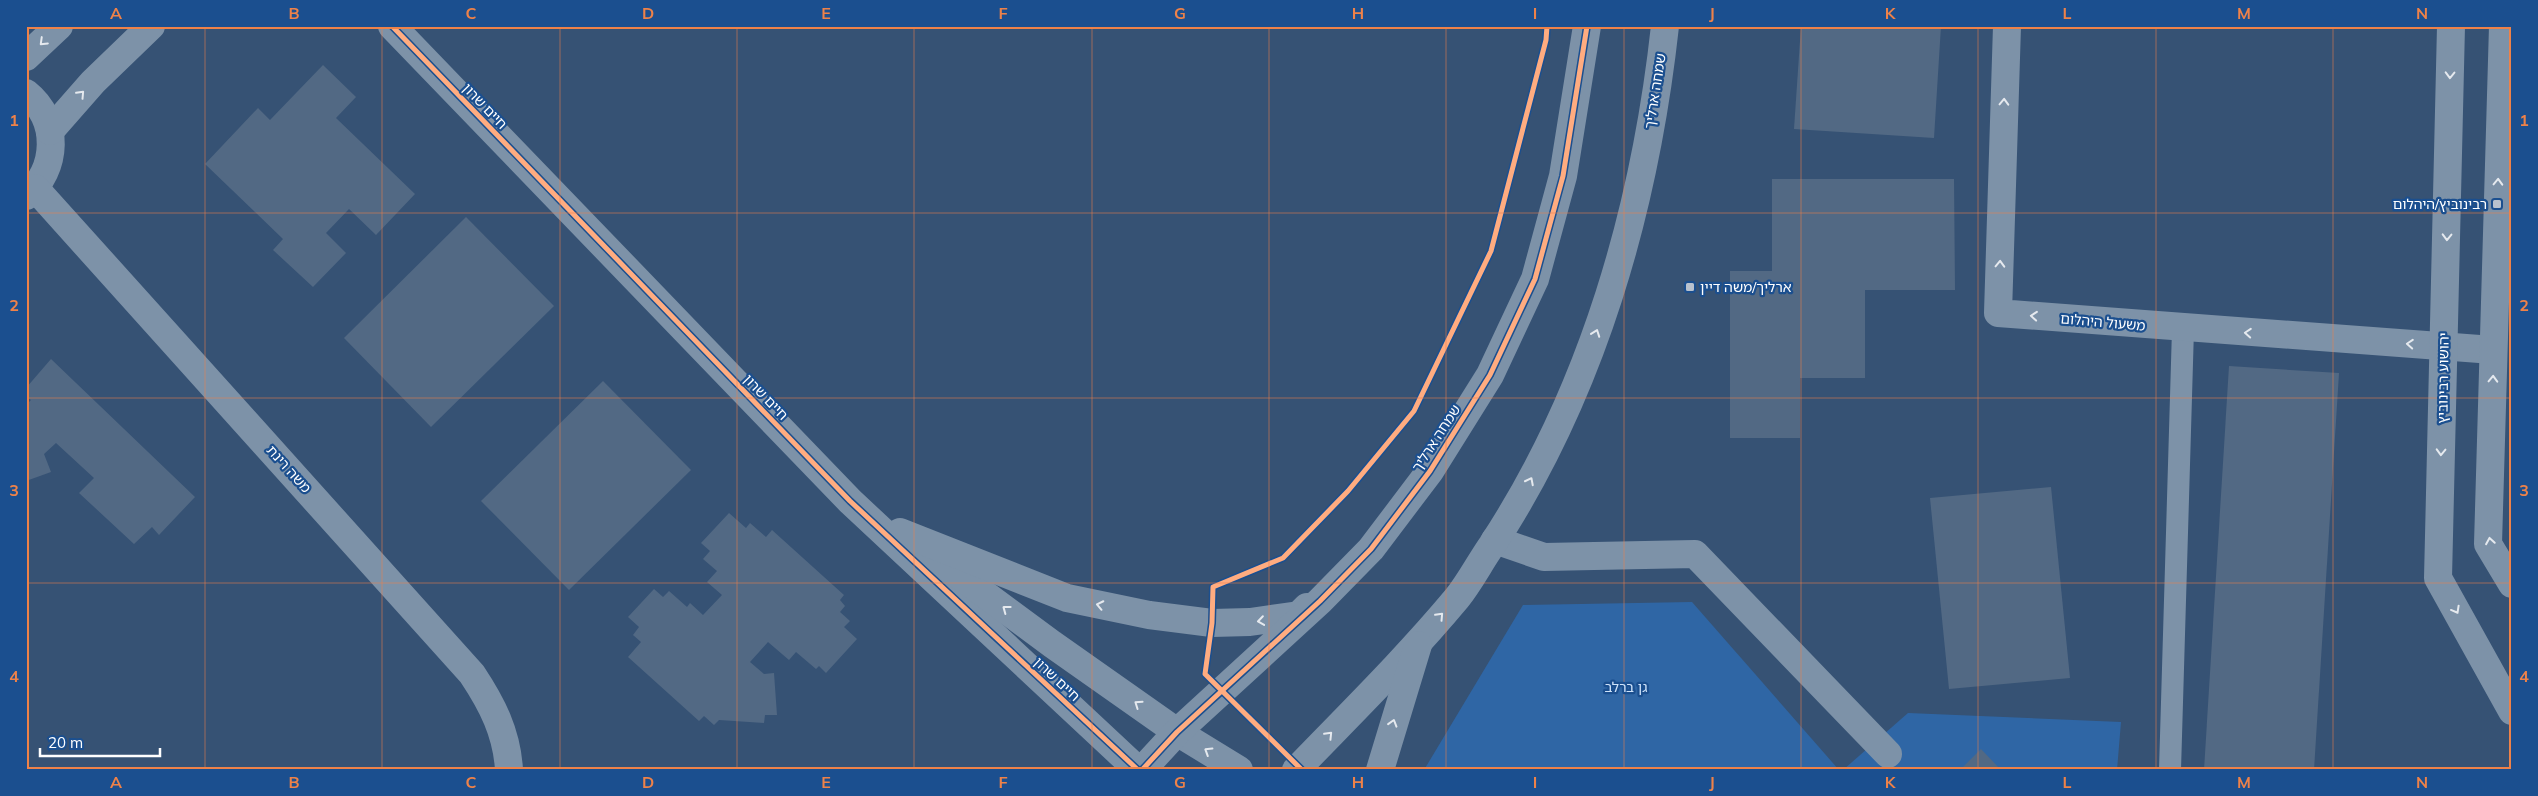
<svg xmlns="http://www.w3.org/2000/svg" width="2538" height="796" font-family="Mulish,'Noto Sans Hebrew',sans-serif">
  <rect width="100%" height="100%" fill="#365274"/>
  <g fill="#2f66a5">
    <path d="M1692,602L1839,770H1424L1523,605Z"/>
    <path d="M1908,713L2121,722L2117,770H1843Z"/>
  </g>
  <g fill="#526984">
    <path d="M1801,26H1941L1934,138L1794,129Z"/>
    <path d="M323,65L356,97L336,118L415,194L376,235L349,209L326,233L346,253L313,287L273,250L283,239L205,164L258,108L270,120Z"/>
    <path d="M1772,179H1954L1955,290H1865V378H1800V438H1730V271H1772Z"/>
    <path d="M466,217L554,306L431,427L344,338Z"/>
    <path d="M51,359L195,497L159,535L152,527L134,544L79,493L94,478L56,443L44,454L51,472L26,481V405L31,400L26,397V388Z"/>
    <path d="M2229,366L2339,373L2314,770H2204Z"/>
    <path d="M603,381L691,470L569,590L481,501Z"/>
    <path d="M2051,487L2070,678L1949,689L1930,498Z"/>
    <path d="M729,513L746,528L750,523L766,537L772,530L844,595L840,600L845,606L840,612L850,621L844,627L857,639L826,673L819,666L816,669L796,652L789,660L768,642L750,662L764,674L774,673L777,715H765L764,723L719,720L714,725L704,716L699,721L628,657L641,642L633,635L639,627L628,617L654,589L663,597L669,591L687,607L690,603L703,615L722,595L707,582L717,571L703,559L710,551L701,543Z"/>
    <path d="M1981,749L2001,770H1960Z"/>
  </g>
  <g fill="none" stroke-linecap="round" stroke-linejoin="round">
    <path stroke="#7d92a8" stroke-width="22" d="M2170,770L2183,329"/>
    <g stroke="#7d92a8" stroke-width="28">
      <path d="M392,26L850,501L1138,770"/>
      <path d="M2007,26L1998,313L2493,350"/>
      <path d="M26,57L59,26"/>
      <path d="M26,93C60,120 58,169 26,196"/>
      <path d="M50,131L93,82L151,26"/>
      <path d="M35,188L472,674C492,704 507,733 509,770"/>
      <path d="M1495,540L1544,557L1695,554L1888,754"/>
      <path d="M921,547L1052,644L1177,732"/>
    </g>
    <g stroke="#7d92a8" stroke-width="28">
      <path d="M2451,26L2438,578L2512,711"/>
      <path d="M2503,26L2488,544L2512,584"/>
      <path d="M900,532L1067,598L1149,615L1212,623L1250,622L1299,615L1307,607"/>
      <path d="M1177,732L1239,770"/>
      <path d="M1142,770L1177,732L1320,601L1371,549L1430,471L1490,375L1535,279L1563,176L1587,26"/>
      <path d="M1296,770C1350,714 1407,658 1457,598C1470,582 1480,562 1492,545C1593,391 1645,208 1665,26"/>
      <path d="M1380,770L1418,645"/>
    </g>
    <defs>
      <g id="cycleway">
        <path d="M392,26L850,501L1138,770"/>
        <path d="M1142,770L1177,732L1320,601L1371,549L1430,471L1490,375L1535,279L1563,176L1587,26"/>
        <path d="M1302,770L1205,674L1212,623L1213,587L1283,558L1348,491L1414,411L1491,251L1546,40L1547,26"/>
      </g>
    </defs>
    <use href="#cycleway" stroke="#1b4f8f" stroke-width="8"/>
    <use href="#cycleway" stroke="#ffac80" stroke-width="5"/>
  </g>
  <defs><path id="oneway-chevron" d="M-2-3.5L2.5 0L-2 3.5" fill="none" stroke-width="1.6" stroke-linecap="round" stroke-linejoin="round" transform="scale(1.25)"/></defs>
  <g stroke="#e5e9ee">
    <use href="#oneway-chevron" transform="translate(43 42) rotate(136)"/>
    <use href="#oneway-chevron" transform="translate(2450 75) rotate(91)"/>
    <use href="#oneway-chevron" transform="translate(81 94) rotate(-47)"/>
    <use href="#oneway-chevron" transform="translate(2004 102) rotate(-88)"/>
    <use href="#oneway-chevron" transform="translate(2498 182) rotate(-88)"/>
    <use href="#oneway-chevron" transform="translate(2447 237) rotate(91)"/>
    <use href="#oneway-chevron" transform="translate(2000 264) rotate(-88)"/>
    <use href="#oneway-chevron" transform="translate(2034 316) rotate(-175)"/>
    <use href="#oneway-chevron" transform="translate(1596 333) rotate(-70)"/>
    <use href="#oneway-chevron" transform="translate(2248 333) rotate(-176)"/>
    <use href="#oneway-chevron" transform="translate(2410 344) rotate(-176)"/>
    <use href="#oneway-chevron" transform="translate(2493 379) rotate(-88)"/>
    <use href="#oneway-chevron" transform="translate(2441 452) rotate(92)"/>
    <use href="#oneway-chevron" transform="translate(1530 481) rotate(-63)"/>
    <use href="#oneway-chevron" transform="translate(2490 541) rotate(-99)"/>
    <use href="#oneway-chevron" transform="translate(1100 605) rotate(-168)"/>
    <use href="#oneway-chevron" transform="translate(1006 609) rotate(-143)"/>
    <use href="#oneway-chevron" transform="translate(2456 610) rotate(61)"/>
    <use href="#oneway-chevron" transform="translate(1440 616) rotate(-47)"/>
    <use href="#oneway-chevron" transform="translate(1261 621) rotate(172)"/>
    <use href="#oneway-chevron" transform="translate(1138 704) rotate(-145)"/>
    <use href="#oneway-chevron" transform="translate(1393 723) rotate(-73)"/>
    <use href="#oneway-chevron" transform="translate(1329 735) rotate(-46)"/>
    <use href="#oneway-chevron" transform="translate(1208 751) rotate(-148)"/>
  </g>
  <path fill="none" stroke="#ee8249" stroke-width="1" stroke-opacity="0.55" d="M205,26V770M382,26V770M560,26V770M737,26V770M914,26V770M1092,26V770M1269,26V770M1446,26V770M1624,26V770M1801,26V770M1978,26V770M2156,26V770M2333,26V770M26,213H2512M26,398H2512M26,583H2512"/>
  <g fill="#b9c2ce" stroke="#1b4f8f" stroke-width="2">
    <rect x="2492" y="199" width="10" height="10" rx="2.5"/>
    <rect x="1685" y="282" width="10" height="10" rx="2.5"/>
  </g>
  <g text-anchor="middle" stroke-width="4.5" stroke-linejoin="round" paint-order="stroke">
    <g font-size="14" fill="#fff" stroke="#1b4f8f">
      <text transform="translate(1655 91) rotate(-81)" y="5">שמחה ארליך</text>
      <text transform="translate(485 106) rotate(46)" y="5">חיים שרון</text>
      <text transform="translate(2103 322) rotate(5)" y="5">משעול היהלום</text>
      <text transform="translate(2443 378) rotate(-89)" y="5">יהושוע רבינוביץ</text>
      <text transform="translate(766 397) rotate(46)" y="5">חיים שרון</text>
      <text transform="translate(1436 438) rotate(-57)" y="5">שמחה ארליך</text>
      <text transform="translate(289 469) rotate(48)" y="5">משה רינת</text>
      <text transform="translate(1057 679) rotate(43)" y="5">חיים שרון</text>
    </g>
    <g font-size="14" fill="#fff" stroke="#1b4f8f" text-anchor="end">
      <text x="2487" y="209">רבינוביץ/היהלום</text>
      <text x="1700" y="292" text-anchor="start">ארליך/משה דיין</text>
    </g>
    <g font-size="14" fill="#cfe3fa" stroke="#1b4f8f">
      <text x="1626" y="692">גן ברלב</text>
    </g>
  </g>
  <rect width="2538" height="796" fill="none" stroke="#1b4f8f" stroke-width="55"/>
  <path d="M40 748v8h120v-8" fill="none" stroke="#ffffff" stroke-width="2.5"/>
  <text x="48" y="748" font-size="15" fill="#ffffff" stroke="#1b4f8f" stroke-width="4" paint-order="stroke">20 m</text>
  <rect x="28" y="28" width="2482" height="740" fill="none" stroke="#ee8249" stroke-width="2"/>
  <g font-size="16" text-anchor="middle" font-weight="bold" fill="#ee8249">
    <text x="116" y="19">A</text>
    <text x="294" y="19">B</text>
    <text x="471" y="19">C</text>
    <text x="648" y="19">D</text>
    <text x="826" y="19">E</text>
    <text x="1003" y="19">F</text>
    <text x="1180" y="19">G</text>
    <text x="1358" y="19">H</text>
    <text x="1535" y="19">I</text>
    <text x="1712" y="19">J</text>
    <text x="1890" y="19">K</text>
    <text x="2067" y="19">L</text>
    <text x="2244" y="19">M</text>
    <text x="2422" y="19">N</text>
    <text x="14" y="126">1</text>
    <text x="2524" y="126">1</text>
    <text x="14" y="311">2</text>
    <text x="2524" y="311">2</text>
    <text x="14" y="496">3</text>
    <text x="2524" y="496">3</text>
    <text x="14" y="682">4</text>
    <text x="2524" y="682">4</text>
    <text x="116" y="788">A</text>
    <text x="294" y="788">B</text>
    <text x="471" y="788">C</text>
    <text x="648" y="788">D</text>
    <text x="826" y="788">E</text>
    <text x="1003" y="788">F</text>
    <text x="1180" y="788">G</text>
    <text x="1358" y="788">H</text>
    <text x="1535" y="788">I</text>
    <text x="1712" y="788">J</text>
    <text x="1890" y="788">K</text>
    <text x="2067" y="788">L</text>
    <text x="2244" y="788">M</text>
    <text x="2422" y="788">N</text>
  </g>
</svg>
